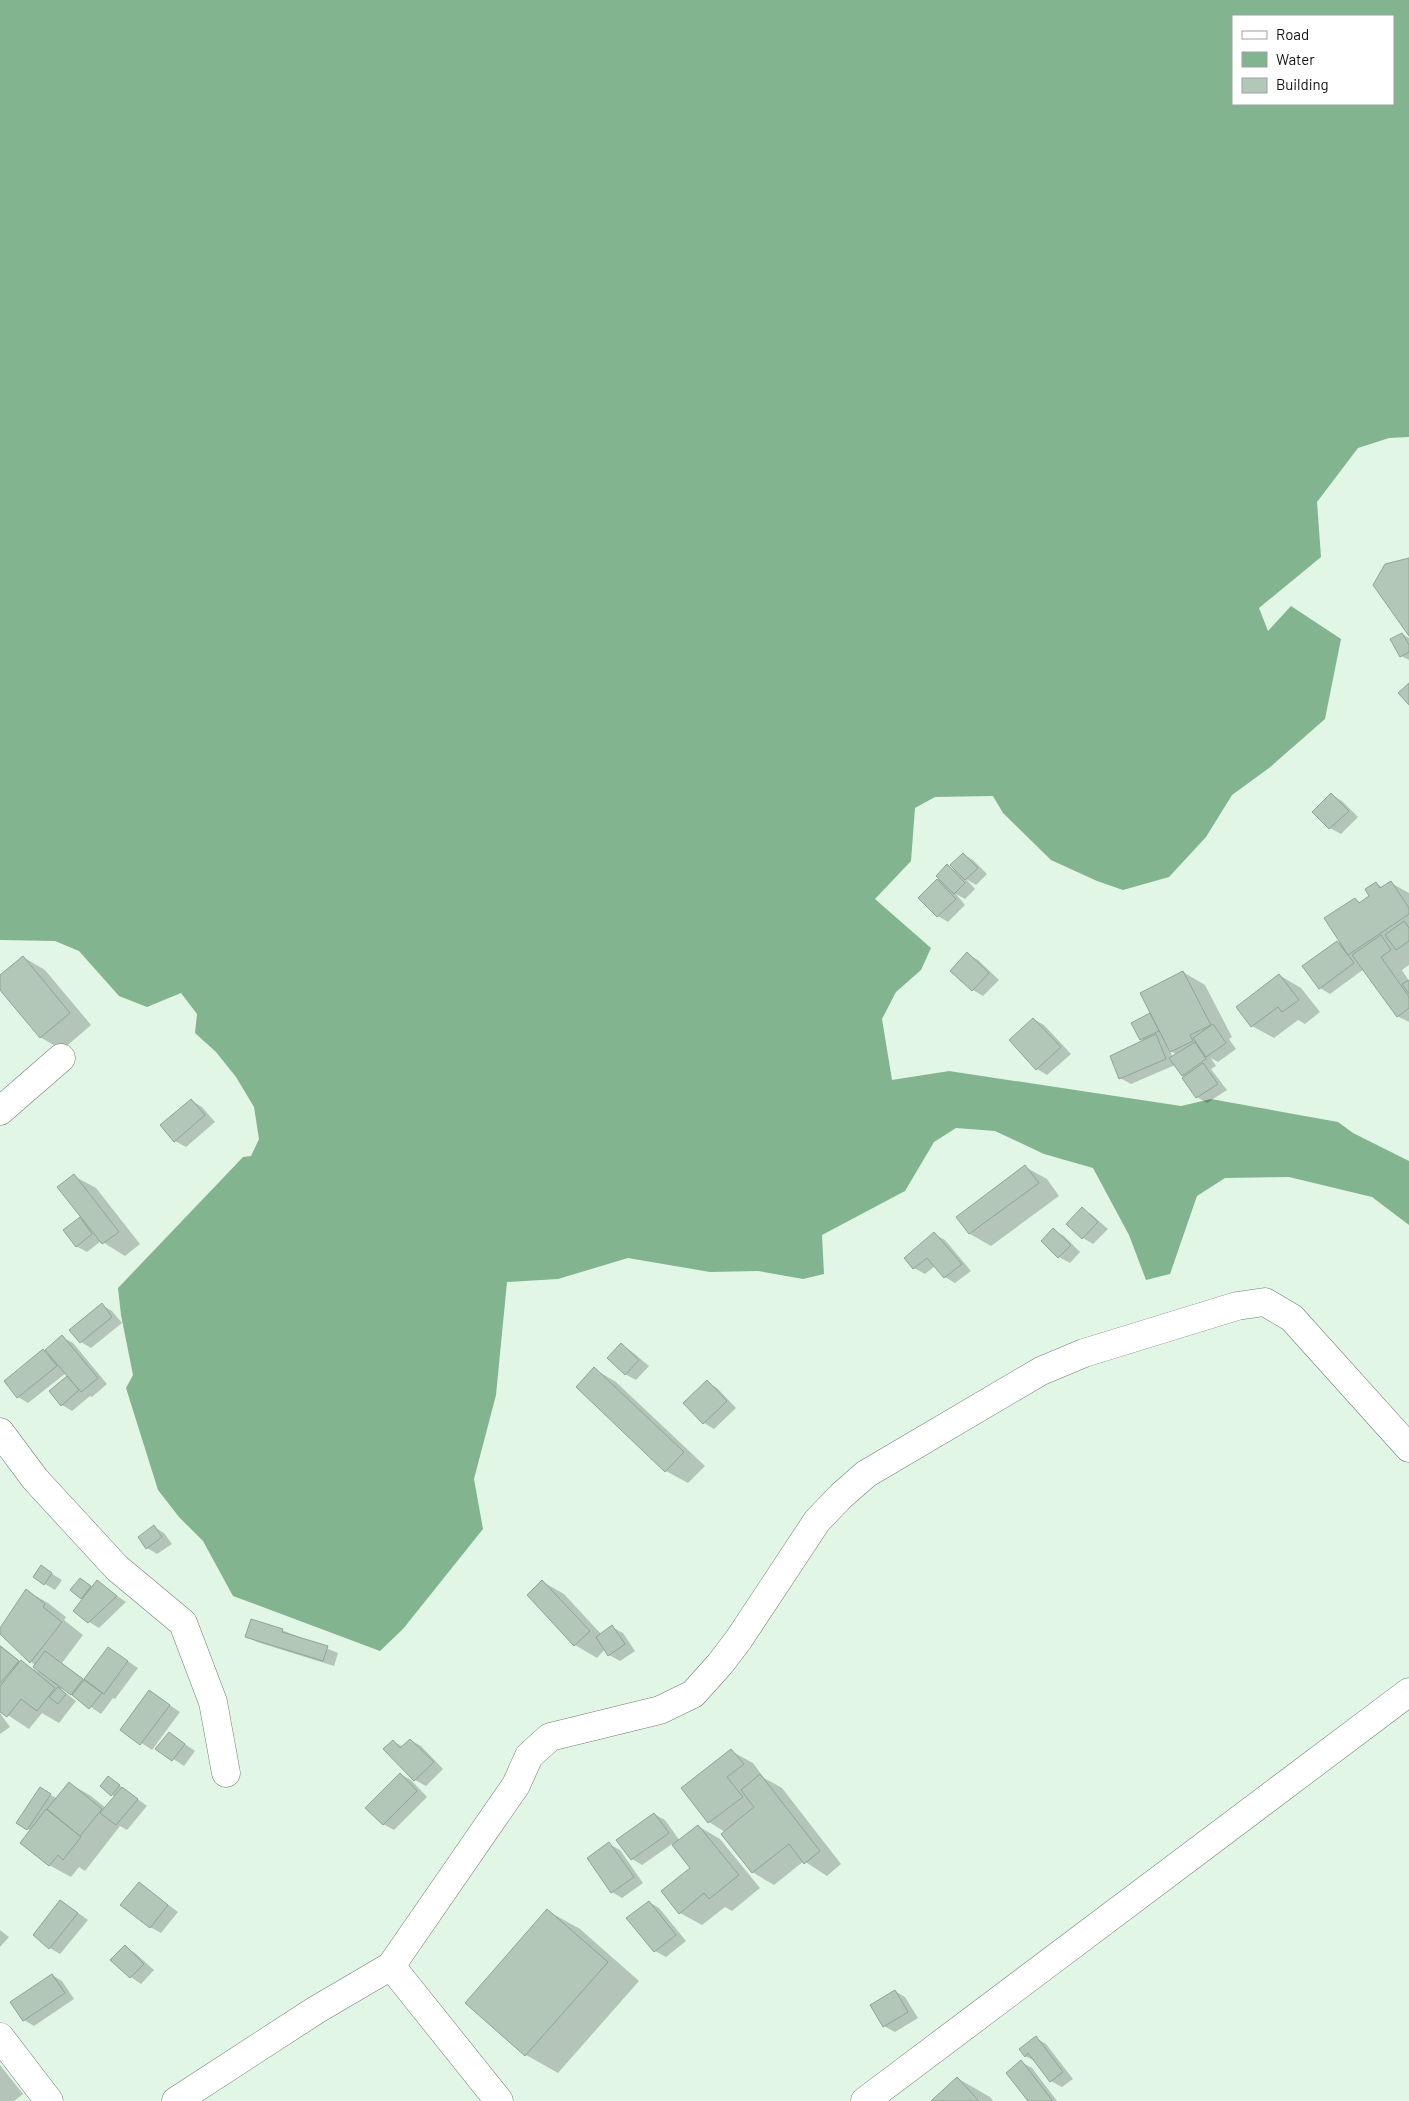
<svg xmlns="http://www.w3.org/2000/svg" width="1409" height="2101" font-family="Barlow,sans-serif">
  <rect width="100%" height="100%" fill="#e2f6e6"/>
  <path fill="#82b48f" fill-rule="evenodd" d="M0,0H1409V437L1389,438L1358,448L1317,502L1321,557L1259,608L1268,631L1291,606L1341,639L1325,719L1269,768L1232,795L1206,837L1169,877L1123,890L1097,881L1051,860L1003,813L993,796L935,797L915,808L911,861L875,899L931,948L921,970L896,992L882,1019L892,1080L949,1071L1181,1106L1211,1099L1338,1122L1353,1133L1409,1161V1225L1372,1197L1289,1177L1225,1178L1197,1196L1170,1274L1146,1280L1129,1235L1093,1168L1044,1154L995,1131L956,1128L934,1142L905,1191L822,1235L824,1274L803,1279L758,1271L710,1272L628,1258L558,1279L507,1282L496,1395L474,1479L483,1529L403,1629L380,1651L233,1596L203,1541L179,1517L158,1490L126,1388L133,1375L121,1315L118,1288L224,1177L243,1157L251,1156L259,1139L254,1107L236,1077L216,1052L195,1033L197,1014L181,993L147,1007L119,996L79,951L55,941L0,940ZM1233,16H1393V104H1233Z"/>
  <g fill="#0003" fill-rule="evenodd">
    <path d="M1402,634L1409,638V660L1401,656Z"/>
    <path d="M1332,795L1342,801L1358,817L1341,834L1330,828L1314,812Z"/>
    <path d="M963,854L973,860L987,874L976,885L966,879L975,889L965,899L956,894L965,905L948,922L938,916L920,898L939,878L948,866L956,871Z"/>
    <path d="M1376,883L1383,888L1391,883L1409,893V965L1402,970L1409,981V1022L1397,1016L1364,969L1330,994L1320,988L1337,942L1344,946L1355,899L1361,903L1370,896Z"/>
    <path d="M967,954L978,960L999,980L983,996L973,990L952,971Z"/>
    <path d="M23,957L45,970L91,1025L62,1050L40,1037L0,988V976Z"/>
    <path d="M1183,972L1205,985L1232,1037L1229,1039L1236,1049L1218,1062L1211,1058L1216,1066L1211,1069L1227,1090L1207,1103L1197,1097L1175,1065L1131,1084L1120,1078L1145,1041L1141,1039L1150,1014L1153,1017ZM1170,1051L1174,1053L1177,1055L1173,1057Z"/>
    <path d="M1279,975L1301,988L1320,1012L1305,1024L1298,1020L1274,1038L1252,1026Z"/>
    <path d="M1033,1019L1044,1025L1071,1054L1047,1075L1037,1069Z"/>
    <path d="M192,1101L202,1107L215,1122L186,1147L175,1141Z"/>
    <path d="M1025,1167L1047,1179L1059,1196L991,1246L970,1234Z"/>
    <path d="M74,1176L96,1188L140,1244L125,1256L101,1241L87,1252L76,1246L80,1219L87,1223Z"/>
    <path d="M1082,1209L1092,1215L1108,1229L1093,1244L1083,1238L1068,1224Z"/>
    <path d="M1053,1230L1064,1236L1080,1252L1070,1263L1059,1257Z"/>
    <path d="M934,1234L945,1240L971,1271L955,1283L945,1277L935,1266L925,1274L914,1268L905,1258Z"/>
    <path d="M102,1305L112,1311L122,1323L91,1348L81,1342Z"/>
    <path d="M62,1337L73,1343L107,1384L92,1397L90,1396L72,1411L62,1405L50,1391L69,1376L66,1373L28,1403L18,1397L43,1351L51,1356Z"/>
    <path d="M621,1345L631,1351L649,1366L636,1380L625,1374Z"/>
    <path d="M594,1369L616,1382L705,1466L688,1483L666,1471Z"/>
    <path d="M707,1382L717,1388L736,1408L714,1429L704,1423Z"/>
    <path d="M154,1527L164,1533L172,1544L157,1554L147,1548Z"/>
    <path d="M41,1567L62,1580L55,1590L45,1584Z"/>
    <path d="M80,1579L93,1587L97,1582L126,1602L99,1628L89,1622L84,1599L72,1590Z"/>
    <path d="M543,1582L564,1594L601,1634L612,1627L623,1633L635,1651L620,1661L609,1655L605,1649L597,1658L575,1645L528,1595Z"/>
    <path d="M27,1591L48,1603L66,1617L64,1620L83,1635L62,1663L85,1680L108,1648L138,1668L115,1699L113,1698L101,1714L62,1687L61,1689L76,1701L59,1723L42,1713L29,1729L0,1710V1645L21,1662L39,1672L40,1670L0,1632Z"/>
    <path d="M282,1630L338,1653L334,1666L257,1642L247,1636Z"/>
    <path d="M149,1691L180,1712L152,1750L121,1729Z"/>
    <path d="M0,1713L10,1727L0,1734Z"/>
    <path d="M169,1733L195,1751L184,1766L157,1748Z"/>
    <path d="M410,1740L421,1746L443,1769L426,1786L415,1780L385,1749L393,1741L403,1747Z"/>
    <path d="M731,1751L753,1763L764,1778L782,1788L841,1864L827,1876L804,1861L774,1885L752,1872L725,1832L709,1822L683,1788Z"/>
    <path d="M400,1774L411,1780L427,1797L394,1830L383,1824Z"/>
    <path d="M108,1777L147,1806L127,1830L120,1826L85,1871L79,1867L71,1877L49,1865L31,1831L18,1822L45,1792L58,1799L69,1783L91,1796L106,1808L115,1797L112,1795Z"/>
    <path d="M654,1814L665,1820L680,1841L698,1826L720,1839L760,1888L732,1911L725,1907L702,1925L680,1913L692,1868L672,1844L642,1865L632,1859Z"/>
    <path d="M609,1844L620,1850L643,1883L622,1898L612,1892Z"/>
    <path d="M139,1883L178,1912L161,1933L150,1927Z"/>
    <path d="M649,1902L659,1908L686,1941L666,1957L655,1951Z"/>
    <path d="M71,1908L88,1920L60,1954L50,1948Z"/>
    <path d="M548,1911L580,1929L639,1981L558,2073L526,2055Z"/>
    <path d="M0,1930L9,1937L0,1947Z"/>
    <path d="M125,1947L135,1953L154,1970L141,1984L131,1977L112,1960Z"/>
    <path d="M52,1975L62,1981L74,1999L34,2026L24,2020Z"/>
    <path d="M895,1991L905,1997L918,2018L895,2032L884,2026Z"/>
    <path d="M1036,2038L1046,2044L1073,2079L1062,2087L1051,2081L1037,2062L1025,2056Z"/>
    <path d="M1021,2062L1032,2068L1057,2101H1030Z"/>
    <path d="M0,2065L23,2094L14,2101H0Z"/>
    <path d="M957,2078L990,2097L993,2101H933Z"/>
  </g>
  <g fill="#b3c7b8" stroke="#91a495">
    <path d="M1409,558V636L1373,585L1385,564Z"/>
    <path d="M1402,633L1409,645V652L1400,657L1390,639Z"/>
    <path d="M1409,683V705L1398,693Z"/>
    <path d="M1331,793L1349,811L1329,829L1312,812Z"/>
    <path d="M963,853L978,868L965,880L950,865Z"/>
    <path d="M947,864L965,883L954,894L936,876Z"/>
    <path d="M937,879L956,899L937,917L918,898Z"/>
    <path d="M1391,881L1409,908V914L1348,955L1324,918L1355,898L1359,903L1369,896L1365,889L1376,882L1380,888Z"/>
    <path d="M1404,921L1409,928V941L1396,950L1385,935Z"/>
    <path d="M1381,935L1391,950L1381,957L1409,997V1008L1397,1017L1352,955Z"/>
    <path d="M1337,941L1354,963L1319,989L1302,966Z"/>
    <path d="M967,952L989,973L972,991L950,971Z"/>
    <path d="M23,956L70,1013L40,1038L0,990V975Z"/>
    <path d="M1183,971L1211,1025L1190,1035L1193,1041L1170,1052L1140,993Z"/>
    <path d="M1279,974L1299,1000L1282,1012L1278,1007L1251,1027L1236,1007Z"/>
    <path d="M1409,980V994L1402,984Z"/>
    <path d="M1150,1013L1159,1031L1140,1040L1131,1023Z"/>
    <path d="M1033,1018L1061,1047L1036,1070L1009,1040Z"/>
    <path d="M1213,1024L1226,1043L1206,1057L1193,1038Z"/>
    <path d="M1156,1034L1166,1059L1119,1079L1110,1056Z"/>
    <path d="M1195,1042L1206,1059L1182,1076L1169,1058Z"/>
    <path d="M1203,1063L1218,1084L1196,1098L1182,1078Z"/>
    <path d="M191,1099L205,1115L174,1142L160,1125Z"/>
    <path d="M1025,1165L1039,1183L969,1234L956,1217Z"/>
    <path d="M74,1174L119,1232L102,1244L57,1187Z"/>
    <path d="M1082,1207L1098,1222L1082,1239L1066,1224Z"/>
    <path d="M80,1217L92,1234L76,1247L63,1230Z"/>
    <path d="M1053,1228L1071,1245L1058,1258L1041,1241Z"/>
    <path d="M934,1232L962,1264L944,1278L927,1258L913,1269L904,1258Z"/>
    <path d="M102,1303L112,1317L80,1343L69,1330Z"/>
    <path d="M62,1335L98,1378L81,1392L45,1350Z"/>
    <path d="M621,1343L639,1360L625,1375L607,1358Z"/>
    <path d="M43,1349L57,1366L17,1398L4,1381Z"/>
    <path d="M594,1367L684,1452L665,1472L576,1387Z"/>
    <path d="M67,1376L79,1390L61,1406L49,1391Z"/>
    <path d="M707,1380L727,1401L703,1424L683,1403Z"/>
    <path d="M154,1525L162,1537L146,1549L138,1537Z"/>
    <path d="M41,1565L52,1573L44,1585L33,1577Z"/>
    <path d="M80,1578L91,1586L81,1599L70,1590Z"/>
    <path d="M97,1580L117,1596L88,1623L73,1611Z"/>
    <path d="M542,1580L590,1631L574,1646L527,1595Z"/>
    <path d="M26,1589L45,1604L43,1607L62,1622L30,1663L0,1634V1628Z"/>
    <path d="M251,1619L283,1629L282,1632L328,1646L323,1661L245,1637Z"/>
    <path d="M612,1625L625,1644L608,1656L596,1637Z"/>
    <path d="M0,1646L19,1661L0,1683Z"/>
    <path d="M108,1647L128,1661L104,1694L84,1679Z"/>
    <path d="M45,1651L83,1679L71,1695L33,1667Z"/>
    <path d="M21,1660L55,1688L37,1711L21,1699L7,1717L0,1712V1686Z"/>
    <path d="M84,1680L102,1693L89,1709L72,1695Z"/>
    <path d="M58,1687L66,1694L58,1704L49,1697Z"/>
    <path d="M149,1690L170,1705L140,1745L120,1730Z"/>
    <path d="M169,1732L185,1744L172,1761L155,1749Z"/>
    <path d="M410,1739L434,1762L414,1781L383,1749L393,1740L400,1748Z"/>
    <path d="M731,1749L744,1764L727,1777L743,1797L708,1823L681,1788Z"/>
    <path d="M400,1773L417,1791L383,1825L365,1808Z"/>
    <path d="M760,1774L820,1851L804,1864L789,1844L752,1873L721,1834L754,1807L741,1790Z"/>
    <path d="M108,1776L120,1785L111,1796L100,1786Z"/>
    <path d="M69,1782L102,1809L80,1836L47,1809Z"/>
    <path d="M40,1787L51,1794L27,1830L16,1823Z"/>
    <path d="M122,1787L138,1799L116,1825L100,1813Z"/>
    <path d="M46,1809L81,1837L63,1860L58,1855L49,1866L20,1843Z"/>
    <path d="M654,1813L669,1833L631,1860L616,1840Z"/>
    <path d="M698,1825L739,1875L709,1899L704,1893L679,1914L661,1891L690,1868L672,1845Z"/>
    <path d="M609,1842L634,1877L611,1893L587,1858Z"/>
    <path d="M139,1882L168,1905L150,1928L120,1905Z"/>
    <path d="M60,1900L78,1913L49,1949L33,1935Z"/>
    <path d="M649,1901L676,1935L654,1952L626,1918Z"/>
    <path d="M547,1909L608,1962L525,2056L465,2003Z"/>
    <path d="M125,1945L144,1964L130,1978L110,1960Z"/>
    <path d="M52,1974L65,1993L23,2021L10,2002Z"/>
    <path d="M895,1990L908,2012L883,2027L870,2005Z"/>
    <path d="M1036,2036L1063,2072L1050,2082L1028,2053L1025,2057L1019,2049Z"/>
    <path d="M1021,2060L1052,2100L1051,2101H1028L1006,2073Z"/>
    <path d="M957,2077L979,2101H931Z"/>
  </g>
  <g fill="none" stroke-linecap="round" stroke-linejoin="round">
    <defs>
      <g id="minor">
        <path d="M0,1111L61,1058"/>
        <path d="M0,1432L35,1479L117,1568L183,1623L213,1702L226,1773"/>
        <path d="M391,1966L499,2101"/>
        <path d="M0,2037L49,2101"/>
        <path d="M176,2101L316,2010L391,1966L516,1785L529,1756L550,1737L660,1710L693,1694L720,1664L739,1639L817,1521L841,1496L866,1474L1041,1371L1084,1353L1237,1306L1265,1302L1292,1318L1409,1448"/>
        <path d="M865,2101L1409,1692"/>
      </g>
    </defs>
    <use href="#minor" stroke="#6e8072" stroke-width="29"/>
    <use href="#minor" stroke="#fff" stroke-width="28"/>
  </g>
  <rect x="1232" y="15" width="162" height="90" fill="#ffffff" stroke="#9ea19f"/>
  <rect x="1242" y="31" width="25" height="8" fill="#ffffff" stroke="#9ea19f"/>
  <text x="1276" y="40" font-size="15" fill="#0d140e">Road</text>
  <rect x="1242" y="52" width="25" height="15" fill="#82b48f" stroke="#9ea19f"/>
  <text x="1276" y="65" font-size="15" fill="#0d140e">Water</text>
  <rect x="1242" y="78" width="25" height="15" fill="#b3c7b8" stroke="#9ea19f"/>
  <text x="1276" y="90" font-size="15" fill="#0d140e">Building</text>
</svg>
